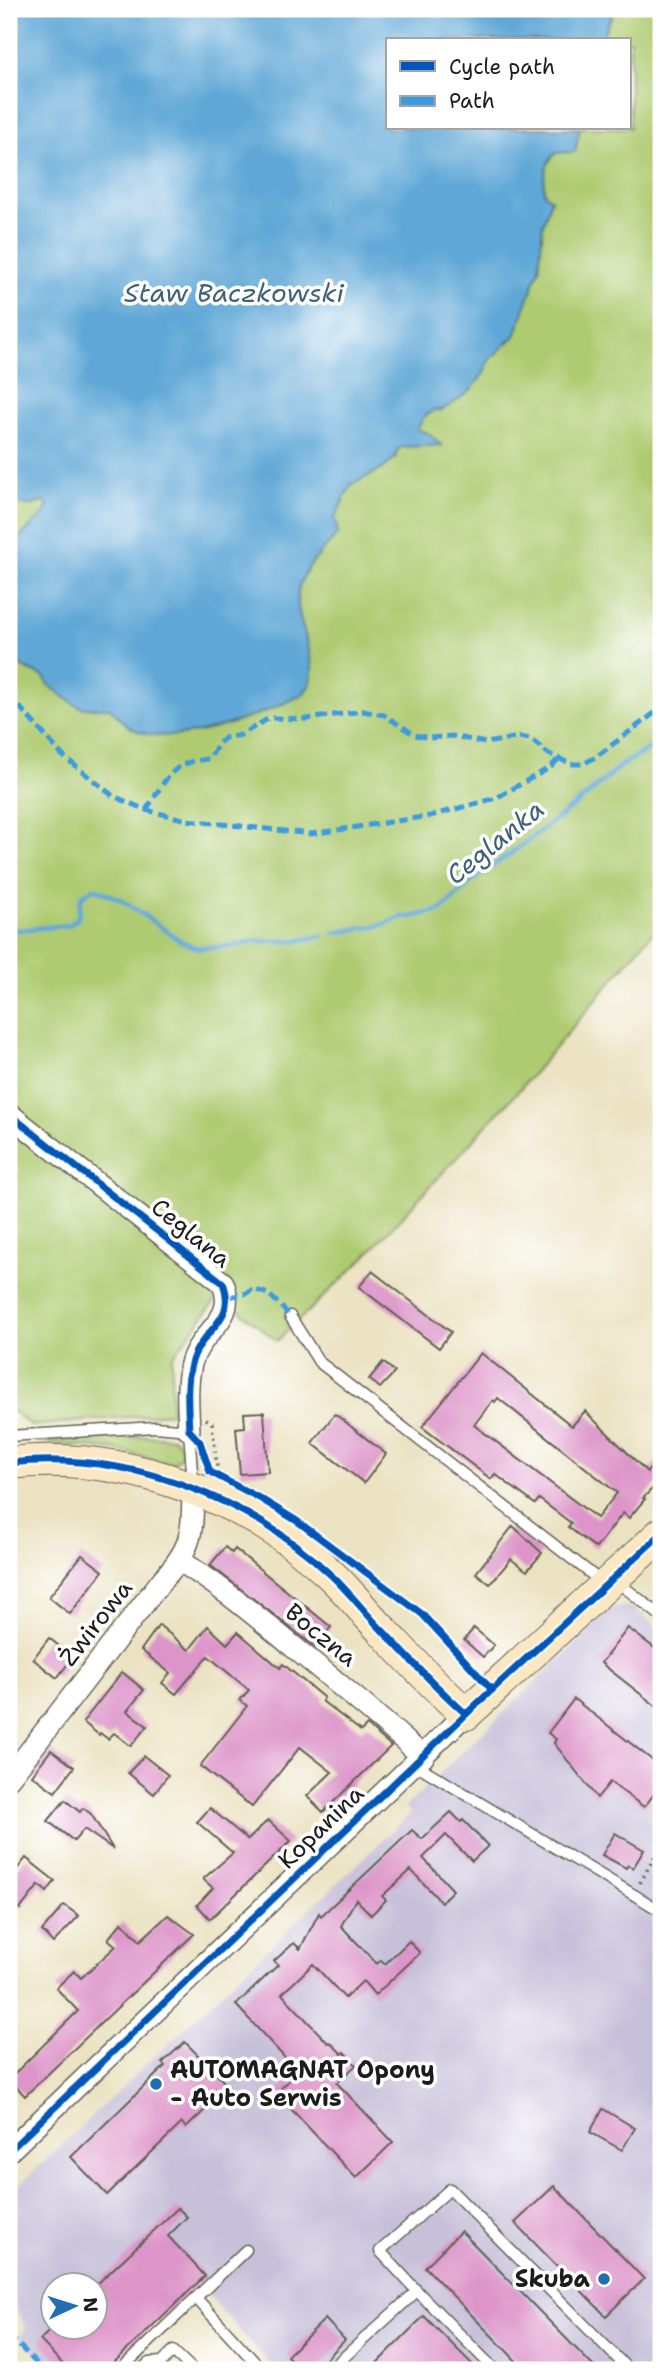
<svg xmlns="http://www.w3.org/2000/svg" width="670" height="2379" font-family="'Shantell Sans',sans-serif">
  <rect width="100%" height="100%" fill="#fff"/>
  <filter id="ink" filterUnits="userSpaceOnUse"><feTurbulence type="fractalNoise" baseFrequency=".0143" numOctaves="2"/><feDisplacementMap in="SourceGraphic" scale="14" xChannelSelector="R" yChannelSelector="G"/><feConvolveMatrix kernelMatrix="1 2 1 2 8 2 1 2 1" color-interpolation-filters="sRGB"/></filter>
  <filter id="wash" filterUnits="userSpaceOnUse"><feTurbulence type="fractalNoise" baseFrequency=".00686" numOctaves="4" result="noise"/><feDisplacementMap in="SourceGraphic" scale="28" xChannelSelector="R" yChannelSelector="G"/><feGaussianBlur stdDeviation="1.57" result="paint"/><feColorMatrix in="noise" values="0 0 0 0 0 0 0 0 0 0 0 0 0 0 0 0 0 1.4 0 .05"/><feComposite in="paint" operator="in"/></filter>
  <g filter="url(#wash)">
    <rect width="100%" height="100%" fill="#ebe2c1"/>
    <path fill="#c7c0d9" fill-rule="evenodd" d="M631,1606L661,1631V2370H275L198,2284L106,2370H55L19,2337L26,2328L9,2297V2195L411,1813L405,1807L613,1607ZM52,2284H94V2326H52Z"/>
    <g fill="#afcb71" stroke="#667446" stroke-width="2" fill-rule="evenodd">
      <path d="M9,9H661V926L659,925L520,1089L363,1259L277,1341L220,1295L172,1357L171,1413L31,1426L9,1408ZM388,40H630V128H388Z"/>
      <path d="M144,1436L175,1438L182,1448C182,1457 178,1462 169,1463L117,1450L36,1442Z"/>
    </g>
    <path fill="#5fa7d6" stroke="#3e6279" stroke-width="2" d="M9,9H615L600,40H388V128H580L575,152L556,153C544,163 544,178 544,193L551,199L543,225L539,269L515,336L489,360L484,373L471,390L451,405L440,411L435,410L424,417L417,429L430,434L441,445L403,447L397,450L396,457L384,468L351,485L335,518L338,533C324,552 302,567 298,592C293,622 330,675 300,696C259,715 172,753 130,727C123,722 116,714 110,708H83L74,704L50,686L43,676L22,667L9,655V547L44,514L48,504L44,501L33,505H9Z"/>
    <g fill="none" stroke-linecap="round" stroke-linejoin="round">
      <g stroke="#5fa7d6" stroke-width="5">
        <path d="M9,931L69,925L78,918L81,897L94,888L122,900L181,941L197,948L233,946L256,941H296L322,936"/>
        <path d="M334,933L382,925L401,917H411L441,910L478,876L506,857L584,798L622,765L661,741"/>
      </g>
    </g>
    <g id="blocks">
      <g fill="#dd95c9" fill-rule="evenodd">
        <path d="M372,1271L451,1332L439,1348L359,1287Z"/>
        <path d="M481,1353L572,1426L585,1411L647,1472L661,1457V1480L643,1498L645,1499L629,1518L623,1513L596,1548L568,1527L571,1523L539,1499L535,1504L495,1474L491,1479L422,1427ZM498,1398L617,1493L597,1518L474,1425L493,1400L495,1402Z"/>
        <path d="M383,1362L395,1372L380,1388L369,1379Z"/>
        <path d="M264,1412L268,1472L240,1474L236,1428L245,1427L244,1413Z"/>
        <path d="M335,1414L386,1454L364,1483L312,1443Z"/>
        <path d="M513,1526L542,1553L527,1571L511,1559L490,1584L476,1573Z"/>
        <path d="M225,1547L232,1553L235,1549L331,1627L315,1647L210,1565Z"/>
        <path d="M82,1555L103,1571L70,1614L49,1597Z"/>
        <path d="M159,1625L189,1650L208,1626L227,1644L238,1632L280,1668L283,1664L324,1698L322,1701L361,1731L367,1725L391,1746L323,1812L307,1796L332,1772L300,1747L252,1807L200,1766L247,1706L240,1700L249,1690L208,1656L176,1694L162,1683L170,1673L141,1650Z"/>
        <path d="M474,1628L494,1645L483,1657L464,1640Z"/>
        <path d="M628,1628L661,1653V1710L601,1663Z"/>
        <path d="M49,1638L73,1657L57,1678L33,1659Z"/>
        <path d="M122,1672L144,1690L127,1711L147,1726L131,1746L114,1733L108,1739L100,1733L99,1735L83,1722Z"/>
        <path d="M574,1699L661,1767V1785L644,1807L610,1782L597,1798L554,1743L556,1739L548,1733Z"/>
        <path d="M51,1750L74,1767L55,1792L32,1775Z"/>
        <path d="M144,1756L168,1775L154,1794L128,1773Z"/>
        <path d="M65,1800L80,1812L83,1808L91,1814L113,1849L84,1829L74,1841L48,1821Z"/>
        <path d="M210,1808L248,1840L268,1820L291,1841L210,1919L197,1905L213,1888L203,1879L233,1853L197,1822Z"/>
        <path d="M451,1812L461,1822L463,1820L488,1846L472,1861L446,1835L423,1858L453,1890L441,1902L411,1870L382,1896L386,1900L371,1915L356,1899L341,1926L377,1964L381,1960L385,1964L409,1941L420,1953L375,1995L363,1981L345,1998L313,1964L282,1994L328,2043L330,2042L342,2054L344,2052L356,2065L337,2083L393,2142L356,2178L276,2093L298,2072L236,2005L278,1965L274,1961L294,1943L300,1949L319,1913L321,1916L412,1830L422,1839Z"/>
        <path d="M615,1833L644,1850L633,1868L628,1865L626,1868L602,1855Z"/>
        <path d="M26,1858L55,1881L47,1892L39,1885L20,1909L9,1900V1890L15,1882L10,1878Z"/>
        <path d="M64,1905L79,1916L53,1943L42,1931Z"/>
        <path d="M168,1915L194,1934L25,2096L9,2079L78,2011L56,1988L74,1971L81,1978L116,1946L108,1939L122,1922L140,1941Z"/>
        <path d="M185,2042L229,2087L186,2128L182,2123L107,2195L71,2157L165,2066L162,2063Z"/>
        <path d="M603,2109L635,2128L622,2150L590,2132Z"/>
        <path d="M554,2186L644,2279L606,2316L515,2223Z"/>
        <path d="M178,2208L187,2217L168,2236L205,2276L106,2370H68L40,2340L53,2327H94V2287Z"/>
        <path d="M461,2231L597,2370H525L425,2267Z"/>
        <path d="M424,2316L478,2370H370Z"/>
        <path d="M325,2319L345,2340L315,2370H301L287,2356Z"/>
      </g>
    </g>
  </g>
  <g filter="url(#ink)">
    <use href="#blocks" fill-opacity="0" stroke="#646156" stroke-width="2"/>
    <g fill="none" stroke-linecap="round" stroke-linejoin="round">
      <defs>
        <g id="lane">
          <path d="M290,1316L319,1362L603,1583"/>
          <path d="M9,1436L155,1427L189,1430L193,1486"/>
          <path d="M615,1580L661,1616"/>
          <path d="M415,1764L661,1911"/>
          <path d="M417,2291L495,2370"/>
          <path d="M196,2298L262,2370"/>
          <path d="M120,2370L246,2250"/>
          <path d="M141,2370L149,2363L162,2362L173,2351L191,2368"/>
          <path d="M330,2370L417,2291L380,2251L450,2189L629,2370"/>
        </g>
        <g id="street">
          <path d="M9,1114L223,1283C238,1322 200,1329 191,1364C186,1385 188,1408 189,1430"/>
          <path d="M180,1561C221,1586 258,1618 296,1649C339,1684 382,1719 423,1757"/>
          <path d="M9,1778L163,1579C194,1546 192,1532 193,1489"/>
          <path d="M9,2151L466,1714"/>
        </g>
        <path id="secondary" d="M9,1463C125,1450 248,1496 332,1576C350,1593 365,1613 383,1631C410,1660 437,1688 466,1714L661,1534"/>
      </defs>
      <use href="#lane" stroke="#646156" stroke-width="13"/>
      <use href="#street" stroke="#646156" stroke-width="24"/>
      <use href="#secondary" stroke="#646156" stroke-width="34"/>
      <g stroke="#646156" stroke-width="3.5" stroke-dasharray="2 5" stroke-linecap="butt">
        <path d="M206,1419L212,1423L218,1475"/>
        <path d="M640,1883L661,1845"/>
      </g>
      <use href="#lane" stroke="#fff" stroke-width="10"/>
      <use href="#street" stroke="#fff" stroke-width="21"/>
      <use href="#secondary" stroke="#fae7c3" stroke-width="32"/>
      <g stroke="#3c9bdf" stroke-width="5" stroke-dasharray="10 5" stroke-linecap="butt">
        <path d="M661,29V45"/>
        <path d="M9,695L62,755L113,796L146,810L187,820L311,834L430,816L496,798L551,767L560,757"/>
        <path d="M146,810C166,781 170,761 209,759L219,743L225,738L241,735L269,718L306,719L363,711L384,715L415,735L430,738L452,736L486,743L519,737L530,739L549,754L571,764H583L596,757L661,708"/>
        <path d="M229,1297L247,1293L253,1289L269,1294L290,1316"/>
        <path d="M9,2335L43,2370"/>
      </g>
      <defs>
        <g id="cycleway">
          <path d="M9,1114L223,1283C238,1322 200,1329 191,1364C186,1385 188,1408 189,1430L200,1442L210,1472L261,1499L297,1521L422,1614L492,1690"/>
          <path d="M9,1463C125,1450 248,1496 332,1576C350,1593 365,1613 383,1631C410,1660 437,1688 466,1714"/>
          <path d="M9,2151L480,1701L661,1534"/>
        </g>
      </defs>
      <use href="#cycleway" stroke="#fff" stroke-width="11"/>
      <use href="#cycleway" stroke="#0057b8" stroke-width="7"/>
    </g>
  </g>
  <g fill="#1f6fb2" stroke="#fff" stroke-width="2.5">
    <circle cx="156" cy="2084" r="7"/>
    <circle cx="604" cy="2279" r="7"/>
  </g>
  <g text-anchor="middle" stroke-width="7" stroke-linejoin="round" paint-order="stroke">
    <g font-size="24" fill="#1c1c1c" stroke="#fff">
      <text transform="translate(191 1233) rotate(39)" y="8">Ceglana</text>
      <text transform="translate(96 1623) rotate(-52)" y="8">Żwirowa</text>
      <text transform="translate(321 1635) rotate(39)" y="8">Boczna</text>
      <text transform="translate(321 1827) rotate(-44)" y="8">Kopanina</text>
    </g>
    <g font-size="24" font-weight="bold" fill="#1c1c1c" stroke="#fff" text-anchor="start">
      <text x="170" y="2078">AUTOMAGNAT Opony<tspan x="170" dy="28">- Auto Serwis</tspan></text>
      <text x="590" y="2287" text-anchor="end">Skuba</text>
    </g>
    <g font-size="26" font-style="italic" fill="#3e6279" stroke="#fff">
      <text x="234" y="302">Staw Baczkowski</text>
      <text transform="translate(495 842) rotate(-39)" y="9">Ceglanka</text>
    </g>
  </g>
  <rect width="670" height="2379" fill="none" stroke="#fff" stroke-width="35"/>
  <rect x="386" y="38" width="245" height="91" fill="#ffffff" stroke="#a4a4a4" stroke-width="2"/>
  <rect x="400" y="61" width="35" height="10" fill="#0057b8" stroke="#a4a4a4" stroke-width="2"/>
  <text x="449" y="74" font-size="21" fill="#1c1c1c">Cycle path</text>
  <rect x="400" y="96" width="35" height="10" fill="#3c9bdf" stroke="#a4a4a4" stroke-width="2"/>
  <text x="449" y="108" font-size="21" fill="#1c1c1c">Path</text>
  <g transform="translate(74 2306) rotate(86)"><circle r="33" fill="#ffffff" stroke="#a4a4a4" stroke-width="2"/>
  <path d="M0-5L12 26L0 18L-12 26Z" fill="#1f6fb2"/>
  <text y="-10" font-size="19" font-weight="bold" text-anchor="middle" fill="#1c1c1c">N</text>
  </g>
</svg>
